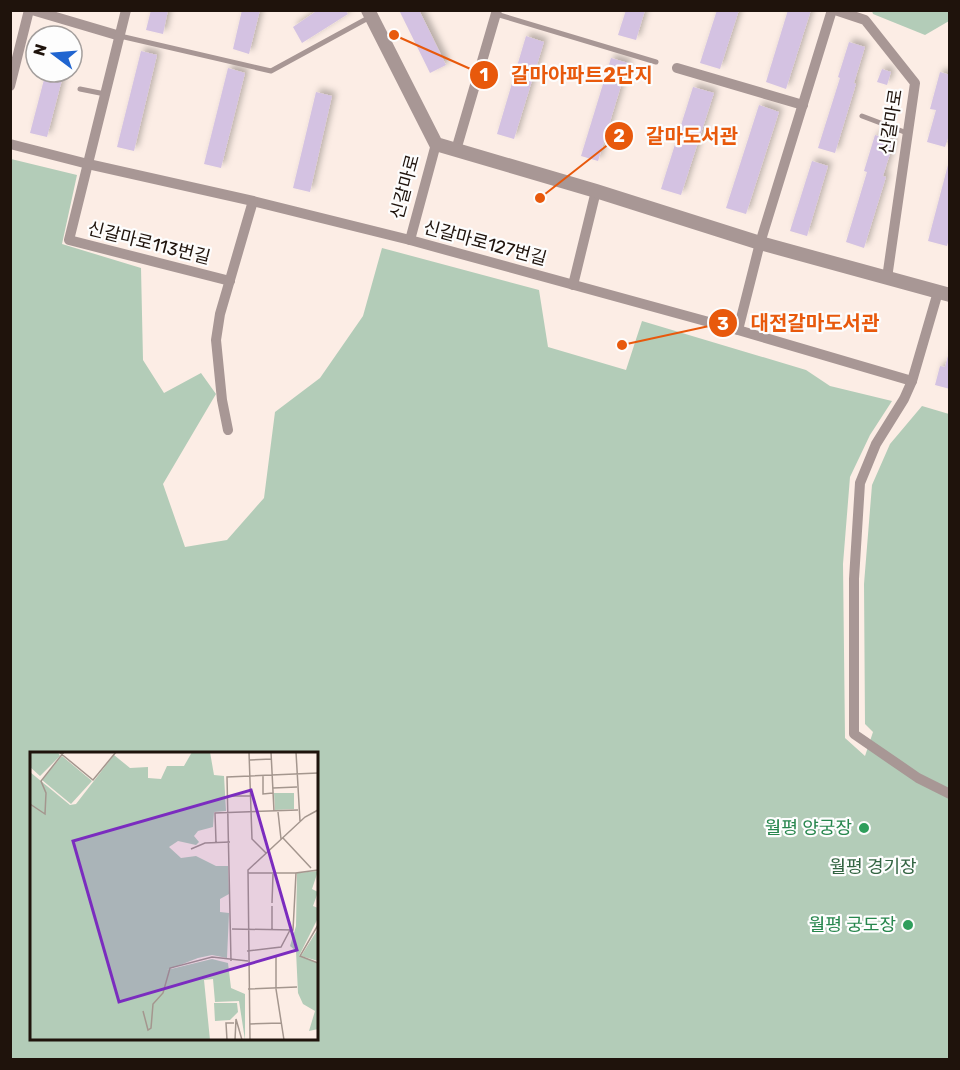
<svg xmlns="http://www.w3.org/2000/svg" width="960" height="1070" font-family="Rubik,'Noto Sans KR',sans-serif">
  <defs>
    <filter id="shadow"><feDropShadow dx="4" dy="-4" stdDeviation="3" flood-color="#0004"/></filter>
  </defs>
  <rect width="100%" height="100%" fill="#fcede5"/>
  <g fill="#b3ccb8" fill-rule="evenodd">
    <path d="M872,11H949V21L925,35L873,14Z"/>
    <path d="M11,159L77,175L62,244L141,268L143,360L164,393L201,373L216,394L163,484L185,547L227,540L264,498L275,412L320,378L363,316L382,248L539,290L548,347L626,370L642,321L806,370L830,386L892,401L870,435L850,477L843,564L845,738L865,756L873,732L865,724L864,584L872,485L890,444L922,406L949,414V1059L11,1060ZM32,754H316V1038H32Z"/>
  </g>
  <g fill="#d4c2e2" filter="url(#shadow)">
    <path d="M151,10H168L163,34L146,30Z"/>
    <path d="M242,10H260L249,54L233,49Z"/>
    <path d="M318,10H345L348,14L302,43L293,27Z"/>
    <path d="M399,10H419L446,65L430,73Z"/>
    <path d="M626,10H645L636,40L618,35Z"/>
    <path d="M717,10H739L720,69L700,63Z"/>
    <path d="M788,10H811L786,89L766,82Z"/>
    <path d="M526,36L544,42L514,139L497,134Z"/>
    <path d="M849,42L865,47L854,83L856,84L835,153L818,148L840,78L838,77Z"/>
    <path d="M141,51L157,55L134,151L117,147Z"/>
    <path d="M611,58L628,63L598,161L581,156Z"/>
    <path d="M228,68L245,73L221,168L204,164Z"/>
    <path d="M882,69L891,72L887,85L877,82Z"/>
    <path d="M46,72H64L47,137L30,133Z"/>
    <path d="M940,72L950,75V132L945,147L927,142L936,110L930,109Z"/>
    <path d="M693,87L714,93L681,195L661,189Z"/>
    <path d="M316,92L332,96L310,192L293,188Z"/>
    <path d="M759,105L779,112L746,214L726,208Z"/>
    <path d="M875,135L894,141L883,176L886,177L864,248L846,242L867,172L864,171Z"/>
    <path d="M812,161L828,166L807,236L790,231Z"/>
    <path d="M949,161L950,235L947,246L928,241Z"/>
    <path d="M949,352H950V389L935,385L940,366L945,367Z"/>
  </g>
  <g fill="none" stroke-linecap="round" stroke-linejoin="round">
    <g stroke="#a89795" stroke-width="5">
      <path d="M496,14L656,62"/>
      <path d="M120,36L271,71L370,17"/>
      <path d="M80,89L105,94"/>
      <path d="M862,116L907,133"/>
    </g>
    <g stroke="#a89795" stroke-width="10">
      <path d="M32,10L120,36"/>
      <path d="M126,10L69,240L230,281"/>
      <path d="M835,10L865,20L915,83L887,278"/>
      <path d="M677,68L803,105"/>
      <path d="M10,86L29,10"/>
      <path d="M10,144L88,164L253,201L410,240L738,330L912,381"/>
      <path d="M456,150L497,10"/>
      <path d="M410,240L436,144"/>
      <path d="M573,285L596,191"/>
      <path d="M938,292L912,381L904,399L876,444L860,483L854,579V734L918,778L950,794"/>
      <path d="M738,330L760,243L832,10"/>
      <path d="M228,430L222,400L216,340L220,314L253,201"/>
    </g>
    <path stroke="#a89795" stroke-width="14" d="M368,10L436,144L596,191L760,243L950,295"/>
  </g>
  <g fill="#2e9e5b" stroke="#fdfdfd" stroke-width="2">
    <circle cx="864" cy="828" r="6"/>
    <circle cx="908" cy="925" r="6"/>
  </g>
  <g text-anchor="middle" stroke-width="4.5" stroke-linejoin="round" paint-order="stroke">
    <g font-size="18" fill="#1f130c" stroke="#fdfdfd">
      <text transform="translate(891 122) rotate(-81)" y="6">신갈마로</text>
      <text transform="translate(405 187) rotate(-75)" y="6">신갈마로</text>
      <text transform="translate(149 243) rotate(14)" y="6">신갈마로113번길</text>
      <text transform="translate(485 243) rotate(15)" y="6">신갈마로127번길</text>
    </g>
    <g font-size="18" fill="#27864d" stroke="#fdfdfd" text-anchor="end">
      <text x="852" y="834">월평 양궁장</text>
      <text x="896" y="931">월평 궁도장</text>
    </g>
    <g font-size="18" fill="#336442" stroke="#fdfdfd">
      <text x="873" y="873">월평 경기장</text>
    </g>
  </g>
  <g transform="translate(30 752)">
    <rect width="288" height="288" fill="#fcede5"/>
    <path d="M0,0H28L30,4L10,24L0,15ZM162,0H180L184,23L194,24L196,59L184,60L183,75L168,79L164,84L169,90L166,93L148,89L139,95L151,106L166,104L186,114H198L199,142L190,147V160L199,161L197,206L182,203L168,206L137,218L182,207L198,211L201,236L215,242V288L209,249L185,250L183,227L174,228L180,288H0V20L40,53L46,52L84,3L100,16L118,15V26L131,27L137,14H154ZM32,4L62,29L41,52L12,28ZM244,41H264V57L245,58ZM288,119L282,137L288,140L283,154L288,156V166L269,204L288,211V277L279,279L285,259L273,252L268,241L266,199L260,194L266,174L267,121ZM288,177V209L271,204ZM184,251H207L208,260L200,268L185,269Z" fill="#b3ccb8"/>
    <path fill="none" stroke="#a4968e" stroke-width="1.5" d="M29,0L63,28L86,0M219,0L222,87L236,101M241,0L244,59M266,0L270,69M220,8L242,7M233,23V42L243,41M243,36L267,35M198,44H221M0,52L15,62L16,41L11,29L34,0M248,60L251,87M253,86L281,116M186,90L185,61L268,58M161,97L175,91L200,90M218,121H266M242,151L243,122M288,173L270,204L288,211M202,177L263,178L266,121L288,118M242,177V154M217,199L251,195L260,178M246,205V237L254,288M201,209L197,25L288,21M218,237L267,235M113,259L118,278L121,276L123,252L133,241L140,216L182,205L218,209M220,272L251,271M197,288L196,271H204M205,288L206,267L212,288M220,288L218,118L275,65L288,58"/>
    <path fill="#7b2cbf" fill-opacity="0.15" stroke="#7b2cbf" stroke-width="3" d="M221,38L267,198L89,250L43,89Z"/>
    <rect width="288" height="288" fill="none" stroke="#1f130c" stroke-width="3"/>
  </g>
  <path fill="none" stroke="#e8590c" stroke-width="2" d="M394 35L484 75M540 198L619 136M622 345L723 323"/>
  <g fill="#e8590c" stroke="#fdfdfd" stroke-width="2">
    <circle cx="394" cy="35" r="6"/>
    <circle cx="540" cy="198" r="6"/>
    <circle cx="622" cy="345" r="6"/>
    <circle cx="484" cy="75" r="15"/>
    <circle cx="619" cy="136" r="15"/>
    <circle cx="723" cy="323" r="15"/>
  </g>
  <g font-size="18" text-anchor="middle" font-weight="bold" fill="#fff">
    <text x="484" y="81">1</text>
    <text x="619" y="142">2</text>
    <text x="723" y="330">3</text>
  </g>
  <g font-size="20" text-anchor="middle" font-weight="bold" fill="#e8590c" stroke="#fdfdfd" stroke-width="4.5" stroke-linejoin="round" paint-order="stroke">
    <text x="582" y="82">갈마아파트2단지</text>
    <text x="692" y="143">갈마도서관</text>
    <text x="815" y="330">대전갈마도서관</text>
  </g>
  <rect width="960" height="1070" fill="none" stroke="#1f130c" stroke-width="24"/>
  <g transform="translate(54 54) rotate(286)"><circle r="28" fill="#fdfdfd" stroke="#a49f9d" stroke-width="1.5"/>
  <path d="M0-4.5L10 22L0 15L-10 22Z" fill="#2065d0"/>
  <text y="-9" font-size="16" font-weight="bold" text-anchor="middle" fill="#1f130c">N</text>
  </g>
</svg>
